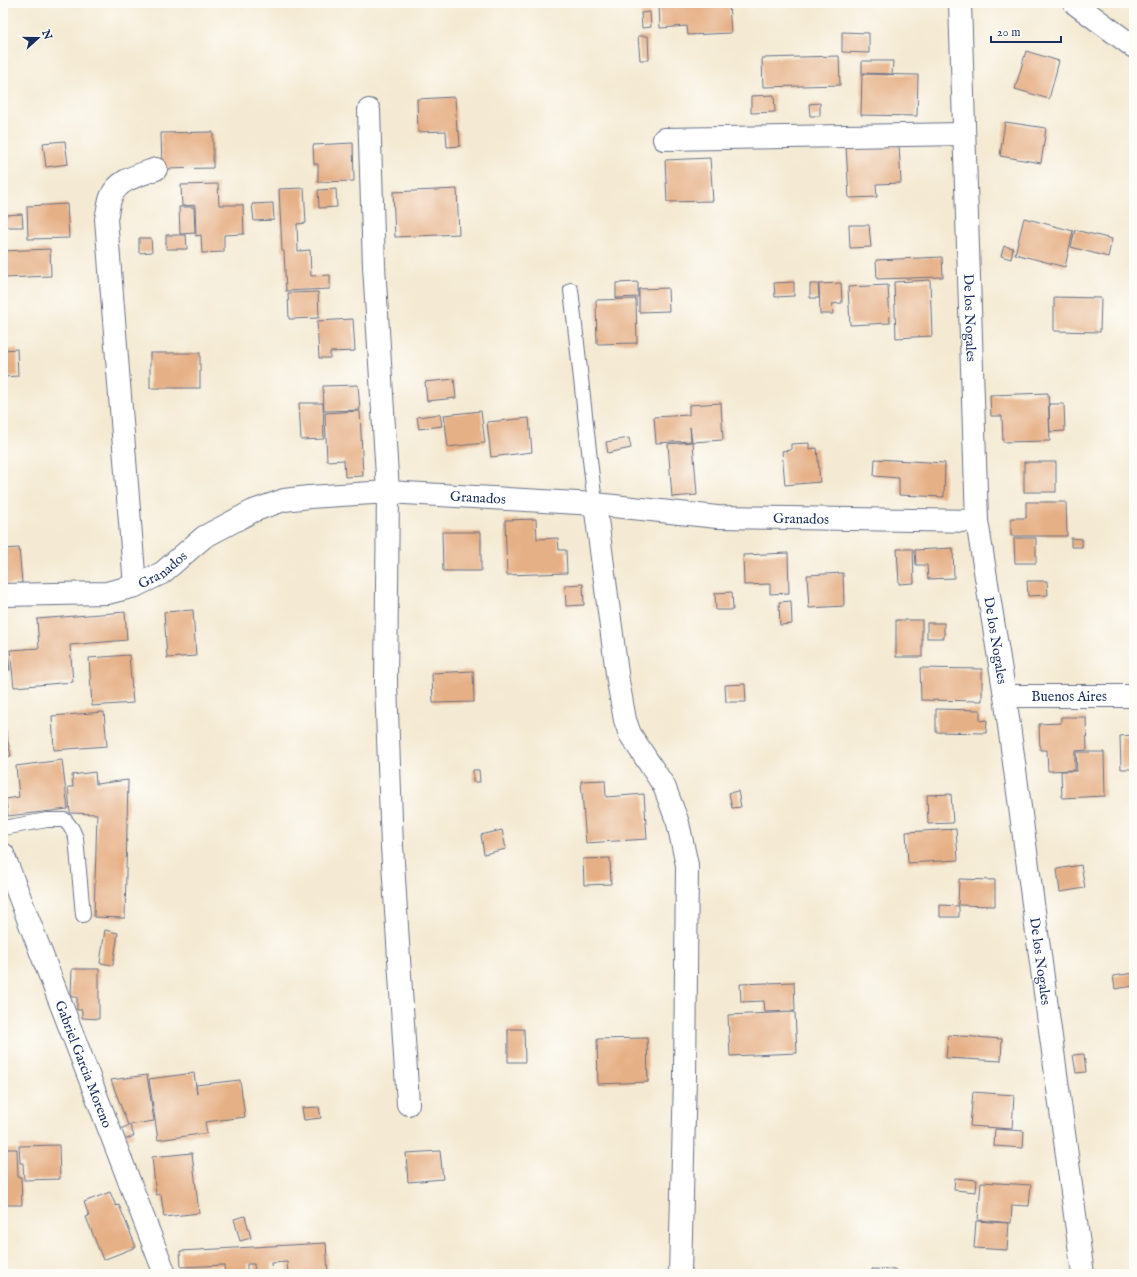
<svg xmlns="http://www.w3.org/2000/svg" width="1137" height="1277" font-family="'IM FELL English',serif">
  <rect width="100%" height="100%" fill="#fdfcf7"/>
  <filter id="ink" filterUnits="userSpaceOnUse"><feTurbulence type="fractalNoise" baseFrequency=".025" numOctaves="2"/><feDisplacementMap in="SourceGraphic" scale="8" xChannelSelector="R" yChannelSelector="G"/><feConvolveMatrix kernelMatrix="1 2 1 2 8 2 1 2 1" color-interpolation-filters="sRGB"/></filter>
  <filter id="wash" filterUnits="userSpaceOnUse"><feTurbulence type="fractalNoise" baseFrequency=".012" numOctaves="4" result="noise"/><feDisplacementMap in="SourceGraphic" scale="16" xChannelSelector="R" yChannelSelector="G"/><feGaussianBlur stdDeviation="0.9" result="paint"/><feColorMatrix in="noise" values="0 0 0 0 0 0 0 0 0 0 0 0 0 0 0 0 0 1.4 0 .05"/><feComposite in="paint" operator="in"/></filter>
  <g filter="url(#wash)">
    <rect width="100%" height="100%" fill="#f4ead3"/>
    <g id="blocks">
      <g fill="#e6b086">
        <path d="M709,3H729L731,33L688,35L687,26L660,28L659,5Z"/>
        <path d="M650,12L651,27L642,28L641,13Z"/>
        <path d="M842,32L869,33V53L842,52Z"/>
        <path d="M638,36H648L649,60H640Z"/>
        <path d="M1026,51L1059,61L1049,99L1015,89Z"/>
        <path d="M839,56L840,85L763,87L762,58Z"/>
        <path d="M862,61H893L892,74L862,73Z"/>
        <path d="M862,74L918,75L917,116L861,115Z"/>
        <path d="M774,95L775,112L751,113V96Z"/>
        <path d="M455,97L457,131H459L460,146L447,147L446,131L418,132L417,99Z"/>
        <path d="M820,103V116H810L809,104Z"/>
        <path d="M1005,122L1046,128L1041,163L1000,156Z"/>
        <path d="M213,132V168L162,169L161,133Z"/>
        <path d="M65,141L68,164L46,167L43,143Z"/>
        <path d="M353,143L354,181L318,182V164H314L313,145Z"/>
        <path d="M899,144L901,183L876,184L877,197L849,198L846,146Z"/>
        <path d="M710,158L713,201L667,202L665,160Z"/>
        <path d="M218,184L219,205H243L244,234L224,235V252L202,253L201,235L196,236L195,205L182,206L181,185Z"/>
        <path d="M304,188L306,223L297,224L298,251L310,250L311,276L330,275V289L286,291L284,251H282L279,189Z"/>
        <path d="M336,189L337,207L319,208L318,190Z"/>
        <path d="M457,189L459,234L395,237L393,192Z"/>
        <path d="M273,203L274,220L254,221L252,204Z"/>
        <path d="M67,204L69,238L28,239L27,206Z"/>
        <path d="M179,207H194L195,233L180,234Z"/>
        <path d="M22,214L23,227H5V215Z"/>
        <path d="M1024,218L1073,231L1065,267L1015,254Z"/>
        <path d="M849,225H869L871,247L850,248Z"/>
        <path d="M1075,230L1112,239L1108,257L1071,247Z"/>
        <path d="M166,235H186L187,249H166Z"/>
        <path d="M139,238H151L152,252L139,253Z"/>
        <path d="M1004,246L1013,248L1011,259L1001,256Z"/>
        <path d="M50,249L51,276L3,278V251Z"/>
        <path d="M942,257L943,277L877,279L876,260Z"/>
        <path d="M930,280L932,336L896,338L894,282Z"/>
        <path d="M638,282V297L616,298V283Z"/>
        <path d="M794,282V296L775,297L774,283Z"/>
        <path d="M841,283L842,303L832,304L833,314H820L819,284Z"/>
        <path d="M810,284H818L819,298H810Z"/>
        <path d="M888,285L890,323L850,325L848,287Z"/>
        <path d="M668,288L669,311L639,312V289Z"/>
        <path d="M318,292L319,318L289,319L288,293Z"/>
        <path d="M1054,297L1101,298L1100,332L1054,331Z"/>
        <path d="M636,299L637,343L597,344L596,300Z"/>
        <path d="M353,319L355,351L330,352V358H319L317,321Z"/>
        <path d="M17,349L18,376L3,377V350Z"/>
        <rect x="150" y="353" width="50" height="35"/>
        <path d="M454,379L456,398L427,401L425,382Z"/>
        <path d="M358,385L360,410L324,411L323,386Z"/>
        <path d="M1048,393L1050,441L1003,442L1002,416H991L990,395Z"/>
        <path d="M299,403H323L324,439L301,440Z"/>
        <path d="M721,403L723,440L692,442L690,427L691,441L656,443L654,417L689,415V405Z"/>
        <path d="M1049,404H1064L1065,431L1050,432Z"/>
        <path d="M360,411L363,476L345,477L344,460L327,461L325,413Z"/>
        <path d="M481,411L485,443L448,447L444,415Z"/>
        <path d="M440,414L442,426L419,429L417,417Z"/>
        <path d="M529,418L532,452L491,457L487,422Z"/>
        <path d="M629,438L631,448L608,453L606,442Z"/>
        <path d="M693,442L697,495L672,497L668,444Z"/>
        <path d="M809,443V449L817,448L820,482L785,485L782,451L791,450V444Z"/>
        <path d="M875,459L945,463L944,497L899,495V478L874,476Z"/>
        <rect x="1024" y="462" width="32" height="30"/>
        <path d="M1026,502H1066L1067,536H1011V518H1026Z"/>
        <path d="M536,519L537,539L558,538L559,550H566L567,573L507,575L505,520Z"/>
        <path d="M442,532H481V571H443Z"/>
        <path d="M1014,538H1036V563H1015Z"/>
        <path d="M1071,538L1082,539V547H1071Z"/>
        <path d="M19,548L22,583L3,585V549Z"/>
        <path d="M953,548L954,578L928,579L927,565H916L915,550Z"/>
        <path d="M897,549H913L914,583L899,584Z"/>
        <path d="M788,553L789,593L770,594V584L744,585L743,555Z"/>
        <path d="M843,573L844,606L809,608L807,575Z"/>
        <path d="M1027,581H1047L1048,595L1028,596Z"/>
        <path d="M583,584L584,605L566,606L565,585Z"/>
        <path d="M732,592L733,610H716L715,593Z"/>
        <path d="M791,601L792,624L780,625L779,602Z"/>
        <path d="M193,610L196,656L167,658L164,612Z"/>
        <path d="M125,612L127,640L70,645L73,682L14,687L10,650L39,648L37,619Z"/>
        <rect x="896" y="620" width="26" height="37"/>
        <rect x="927" y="623" width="17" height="15"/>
        <path d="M6,644L10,670L3,671V645Z"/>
        <path d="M129,655L133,703L92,706L89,658Z"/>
        <path d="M920,668L982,669V701L921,700Z"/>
        <path d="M473,671L474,702L433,703L432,673Z"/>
        <path d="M745,684L746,702H726L725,685Z"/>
        <path d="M936,709L980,710V721L987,720L986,733L936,732Z"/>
        <path d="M104,712L107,746L54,750L52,716Z"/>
        <path d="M1061,717H1086L1087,750L1075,751V770L1048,771L1047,750H1040L1039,724L1061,723Z"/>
        <path d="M4,723L11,756L3,757V724Z"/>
        <path d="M1134,735V769H1121L1120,736Z"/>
        <path d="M1076,752H1104L1105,796L1062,798L1061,771H1077Z"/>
        <path d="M62,760L68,809L8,816L6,799L19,797L16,766Z"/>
        <path d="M473,770H479L480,782H473Z"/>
        <path d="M95,772L96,784L128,780L125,918L94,917L97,814L70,813L68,787H73L72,775Z"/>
        <path d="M605,780L606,797L644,794L647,839L586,843L581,781Z"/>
        <path d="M738,791L741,807L732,808L729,793Z"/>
        <path d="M951,794L953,823L928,824L927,795Z"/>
        <path d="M956,829L958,860L908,863L906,832Z"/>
        <path d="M502,830L506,849L484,854L481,835Z"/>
        <path d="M610,858L611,884L584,885L583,859Z"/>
        <path d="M1081,865L1085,888L1060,892L1057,869Z"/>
        <path d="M959,879L995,880V906L958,905Z"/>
        <path d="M940,905L959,906V917H940Z"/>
        <path d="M105,930L118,933L113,965L100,963Z"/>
        <path d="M72,969H99V1019L82,1018V1010H77V997H71Z"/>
        <path d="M1134,973V986L1115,989L1113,976Z"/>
        <path d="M794,982L795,1011L765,1012L764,1001L741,1002L740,984Z"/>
        <path d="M795,1012L797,1053L730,1056L728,1015Z"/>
        <path d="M508,1029H524L525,1062H508Z"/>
        <path d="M948,1035L1002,1039L1001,1061L946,1058Z"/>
        <path d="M647,1038L648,1082L598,1084L597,1039Z"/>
        <path d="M1084,1054L1086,1072L1076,1073L1073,1055Z"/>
        <path d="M194,1073L197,1094L196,1085L240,1080L245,1117L205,1122L207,1133L158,1140L149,1079Z"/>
        <path d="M147,1075L154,1121L128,1125L111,1080Z"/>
        <path d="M973,1092L1014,1095L1012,1129L970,1126Z"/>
        <path d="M319,1107L321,1118L304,1120L302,1108Z"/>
        <path d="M130,1125L134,1136L124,1140L120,1129Z"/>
        <path d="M995,1129L1024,1131L1023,1148L994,1146Z"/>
        <path d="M59,1145L60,1179L24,1180L23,1163H20L19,1146Z"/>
        <path d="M3,1149H17L18,1177H21L22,1205H3Z"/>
        <path d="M440,1151L443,1179L408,1182L406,1153Z"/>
        <path d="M192,1153L199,1213L164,1217L161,1194L156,1195L152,1157Z"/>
        <path d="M955,1178L977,1180L976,1192L954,1190Z"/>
        <path d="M981,1182L1031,1185L1029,1206L1012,1205L1011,1223L978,1220Z"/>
        <path d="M110,1192L116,1206L119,1205L136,1247L103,1260L86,1217L89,1216L84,1202Z"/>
        <path d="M245,1216L251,1238L240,1241L234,1219Z"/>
        <path d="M976,1221L1009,1223L1007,1250L974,1248Z"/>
        <path d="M326,1243L328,1274H288L287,1262L271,1263L272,1274H255L254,1264H247V1274H225L224,1265L181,1267L180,1251Z"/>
        <path d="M872,1269L896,1270V1274H872Z"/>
        <path d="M346,1270L366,1271V1274H346Z"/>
      </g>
    </g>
  </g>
  <g filter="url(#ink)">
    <use href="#blocks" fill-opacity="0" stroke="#677087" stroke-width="1"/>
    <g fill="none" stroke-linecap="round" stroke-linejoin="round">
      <defs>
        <g id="service">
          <path d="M571,290L595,504"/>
          <path d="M3,828L47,820H65L72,829L76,838L83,915"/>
        </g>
        <g id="minor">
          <path id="s1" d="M960,3L977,521L1005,696L1083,1274"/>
          <path d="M1074,3L1134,47"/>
          <path d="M369,110L374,266L388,492L386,684L392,846L408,1104"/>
          <path d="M664,139L964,134"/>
          <path d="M595,504L618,681L625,720L630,734L664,786L678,823L687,865L685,1077L680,1274"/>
          <path d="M135,586L106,219C108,212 108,204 111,197C118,179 140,175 156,169"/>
          <path id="s2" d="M3,595L107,593L135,586L162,573L204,537L253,511L284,500L309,497L388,492L595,504L717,517L977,521"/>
          <path id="s3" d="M1005,696H1134"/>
          <path id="s4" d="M3,854L165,1274"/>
        </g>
      </defs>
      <use href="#service" stroke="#677087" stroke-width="16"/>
      <use href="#minor" stroke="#677087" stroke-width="24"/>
      <use href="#service" stroke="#fff" stroke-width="14"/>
      <use href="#minor" stroke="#fff" stroke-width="22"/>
    </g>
  </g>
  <g text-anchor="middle" stroke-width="3.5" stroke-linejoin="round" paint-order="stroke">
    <g font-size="14" fill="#1b2f5e" stroke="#fdfcf7">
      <text dy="5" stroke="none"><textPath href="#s1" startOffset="315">De los Nogales</textPath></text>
      <text dy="5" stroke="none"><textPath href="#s2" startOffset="501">Granados</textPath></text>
      <text dy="5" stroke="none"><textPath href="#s2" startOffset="825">Granados</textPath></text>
      <text dy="5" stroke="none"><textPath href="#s2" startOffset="165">Granados</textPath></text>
      <text dy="5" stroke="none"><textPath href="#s1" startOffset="639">De los Nogales</textPath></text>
      <text dy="5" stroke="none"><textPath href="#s3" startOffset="64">Buenos Aires</textPath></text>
      <text dy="5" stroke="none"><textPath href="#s1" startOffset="963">De los Nogales</textPath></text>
      <text dy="5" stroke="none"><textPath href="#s4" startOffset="225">Gabriel Garcia Moreno</textPath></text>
    </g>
  </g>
  <rect width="1137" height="1277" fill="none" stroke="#fdfcf7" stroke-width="16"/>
  <g transform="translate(38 38) rotate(69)" stroke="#fdfcf7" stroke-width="3" paint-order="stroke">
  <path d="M0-3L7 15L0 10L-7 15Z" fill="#1b2f5e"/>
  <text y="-6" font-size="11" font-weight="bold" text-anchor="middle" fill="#1b2f5e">N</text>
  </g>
  <path d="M991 36v6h70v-6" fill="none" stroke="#1b2f5e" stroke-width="2"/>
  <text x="997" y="36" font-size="12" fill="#1b2f5e" stroke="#fdfcf7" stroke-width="3" paint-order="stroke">20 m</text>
</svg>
